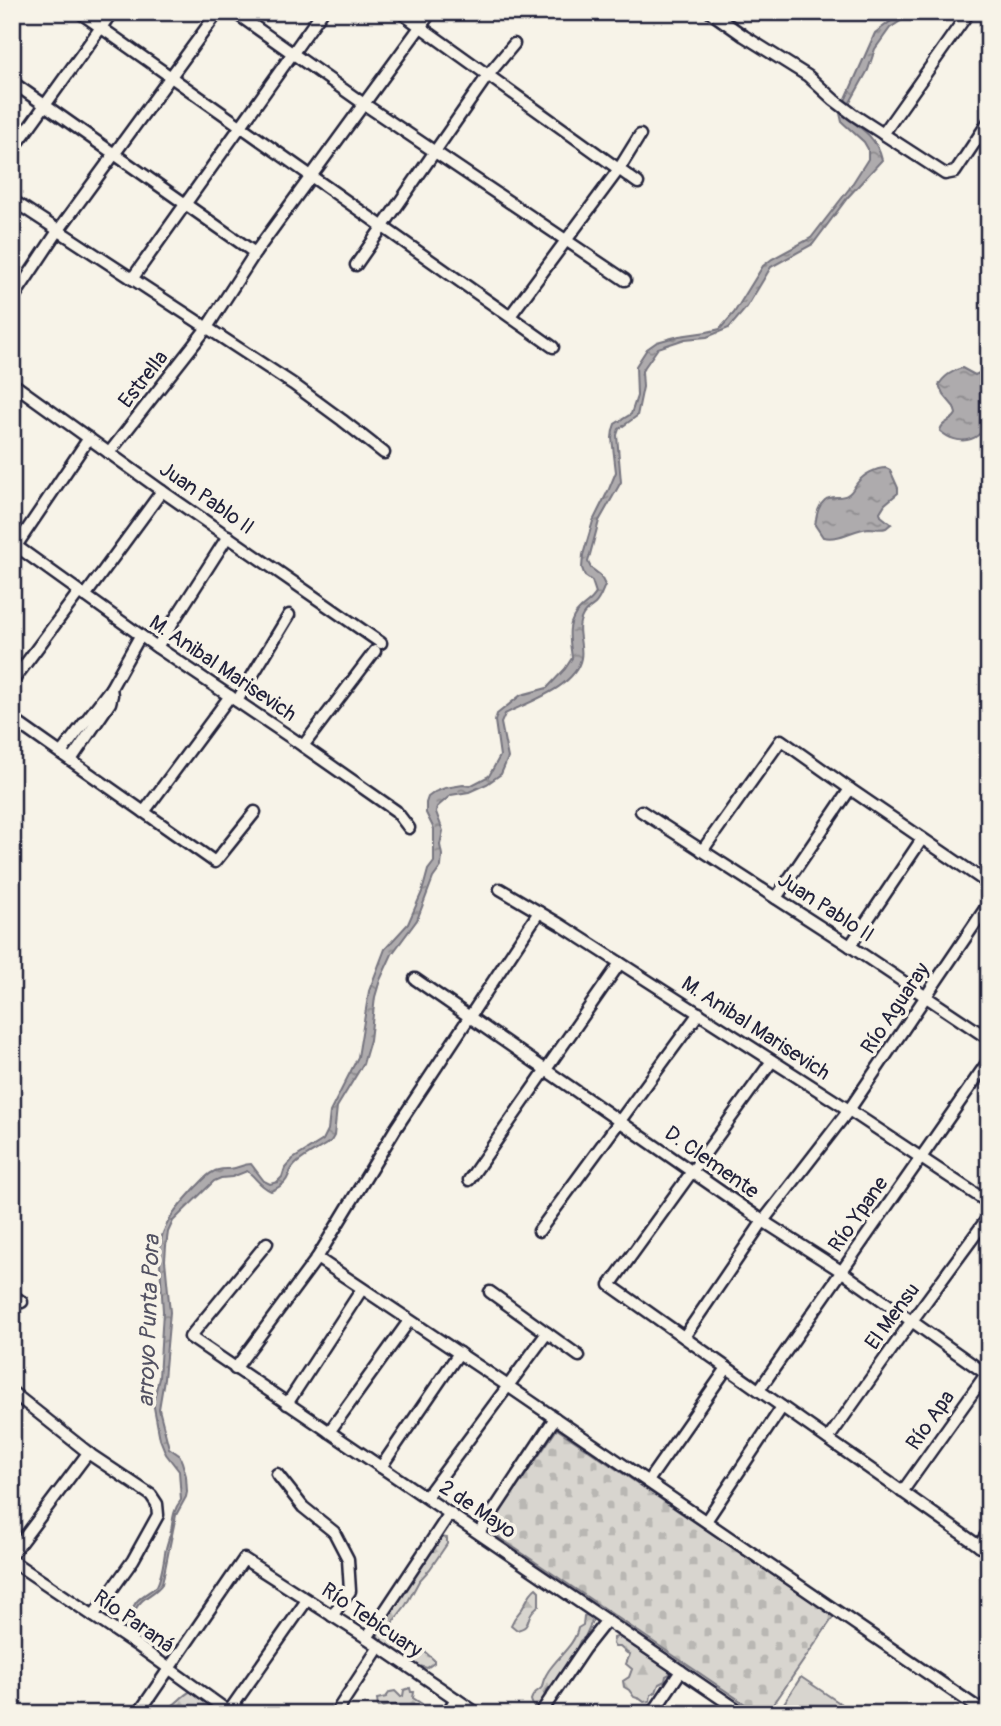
<svg xmlns="http://www.w3.org/2000/svg" width="1001" height="1726" font-family="Pangolin,sans-serif">
  <defs>
    <pattern id="forest-firs" width="22" height="20" patternUnits="userSpaceOnUse" patternTransform="scale(1.75)"><rect width="22" height="20" fill="#d8d5cf"/><path d="M5 1l3.5 6h-7zM16 11l3.5 6h-7z" fill="#b9b7b3"/></pattern>
    <pattern id="cemetery-stones" width="16" height="16" patternUnits="userSpaceOnUse" patternTransform="scale(1.75)"><rect width="16" height="16" fill="#d8d5cf"/><path d="M2 7V4a2 2 0 0 1 4 0v3zM10 15v-3a2 2 0 0 1 4 0v3z" fill="#b9b7b3"/></pattern>
    <pattern id="water-ripples" width="26" height="14" patternUnits="userSpaceOnUse" patternTransform="scale(1.75)"><rect width="26" height="14" fill="#aeabad"/><path d="M2 4q2-2 4 0t4 0M15 11q2-2 4 0t4 0" fill="none" stroke="#8d8b8e"/></pattern>
  </defs>
  <rect width="100%" height="100%" fill="#f7f3e8"/>
  <filter id="ink" filterUnits="userSpaceOnUse"><feTurbulence type="fractalNoise" baseFrequency=".0143" numOctaves="2"/><feDisplacementMap in="SourceGraphic" scale="14" xChannelSelector="R" yChannelSelector="G"/><feConvolveMatrix kernelMatrix="1 2 1 2 8 2 1 2 1" color-interpolation-filters="sRGB"/></filter>
  <g filter="url(#ink)">
    <g fill="url(#forest-firs)" stroke="#7d7c85" stroke-width="2">
      <path d="M441,1537L447,1538V1544L430,1569L419,1581L406,1605L390,1626V1629L400,1635L405,1641L414,1647L424,1651L434,1660V1663L427,1668L416,1665L405,1656L393,1651L379,1639L377,1632L383,1621L423,1563L435,1542Z"/>
      <path d="M536,1588L539,1591V1605C537,1607 534,1609 532,1612C526,1620 531,1627 517,1630L511,1625C514,1617 517,1615 522,1609C527,1601 529,1593 536,1588Z"/>
      <path d="M586,1615L594,1617L585,1637L580,1641L576,1650L570,1657L560,1677L544,1693L546,1699L540,1706H533L531,1700C534,1690 539,1692 542,1687C545,1664 574,1650 578,1628L583,1625L584,1616Z"/>
      <path d="M617,1637H621L625,1641L631,1642L634,1647L640,1648L643,1653C649,1654 658,1659 661,1665H664L669,1668L670,1674L666,1676L665,1681L659,1684L656,1692L651,1695L650,1701L644,1702L640,1699L634,1697L629,1690L624,1687L623,1681L629,1677L632,1669L626,1664L630,1654L627,1653L620,1647H615L613,1644L614,1638Z"/>
      <path d="M410,1688L411,1692H414L413,1698L422,1704L423,1707L420,1713L398,1714V1707L396,1705L378,1707L377,1699L386,1697L390,1692L395,1691L401,1697L403,1696L404,1690Z"/>
      <path d="M191,1691L195,1692L221,1711V1714H165L164,1711C175,1706 181,1696 191,1691Z"/>
    </g>
    <path fill="url(#cemetery-stones)" stroke="#7d7c85" stroke-width="2" d="M557,1429L834,1616L767,1714H760L488,1530Z"/>
    <path fill="#d8d5cf" stroke="#7d7c85" stroke-width="2" d="M801,1677L856,1714H777Z"/>
    <g fill="url(#water-ripples)" stroke="#76747f" stroke-width="2">
      <path d="M903,12H914L890,28L875,49L868,70L848,106L844,103L875,33Z"/>
      <path d="M840,113C858,126 877,136 882,160L848,197L813,244L771,267L747,307L729,328L707,337L685,339L658,348L642,371L643,387L637,416L619,429L617,435L621,482L599,521L588,562L591,568L600,575L605,585C602,592 600,599 595,604C591,607 586,610 583,615C574,630 584,644 581,658C576,687 528,702 505,714L501,723L508,758L501,774L487,784L469,792L451,795L437,807L436,812L443,831L440,845L442,855L441,867L433,878L417,920L392,954L380,980L375,997L370,1040L363,1064L337,1107L334,1136L331,1141C320,1149 307,1154 297,1163C284,1174 294,1181 271,1191C258,1185 256,1177 247,1171L232,1177L221,1178L214,1181L173,1221L168,1232L166,1246L165,1260L170,1312L164,1379L159,1409L169,1448L179,1455L182,1462L186,1476L187,1492L186,1497L176,1515L162,1584C156,1593 147,1595 140,1603C130,1613 136,1622 121,1631L119,1629C134,1620 128,1610 138,1600C143,1595 151,1591 157,1586C162,1575 163,1565 165,1553C166,1546 169,1539 171,1531C173,1519 173,1510 181,1500L179,1471L166,1454L160,1439L153,1402L159,1378L163,1311L159,1248C163,1222 179,1206 196,1187C202,1182 205,1176 213,1172C220,1168 227,1170 235,1168C240,1167 245,1164 251,1164L264,1181L270,1184L277,1182L282,1177L285,1168L293,1159L323,1140L328,1130L330,1112L358,1057L369,991L385,949L408,924L422,892L428,870L434,862V829L426,813V803L428,797L435,792L445,788L463,785L470,786L489,776L500,756L495,721L497,714L521,695L547,688L565,669L572,658C570,640 565,623 580,609C586,603 592,601 596,593L592,581L585,576L582,568L583,555L593,521L609,489L616,472L612,438L613,430L615,424L631,414L637,396L636,366L647,349L657,342L679,336L707,332L720,329L734,313L763,266L772,259L811,238L849,189L868,159V149L864,142L842,122Z"/>
      <path d="M962,368L975,375L989,368C989,390 997,430 971,439C960,443 948,438 940,431C941,422 952,422 956,414L954,407L943,394L939,385C943,377 953,370 962,368Z"/>
      <path d="M886,468L890,470L898,488V493L885,504L880,512L881,516L891,524C889,525 888,527 886,528C881,530 875,528 869,528C853,529 839,541 823,537L815,525C817,515 817,507 825,500C832,495 840,499 847,495C852,493 854,487 857,483C864,474 876,468 886,468Z"/>
    </g>
    <g fill="none" stroke-linecap="round" stroke-linejoin="round">
      <defs>
        <g id="minor">
          <path d="M79,12L553,347"/>
          <path d="M234,12L364,104L625,280"/>
          <path d="M400,12L638,183"/>
          <path d="M710,12L744,36L808,76L834,100L854,115L945,174L955,172L989,121"/>
          <path d="M12,82L255,253"/>
          <path d="M883,134L969,12"/>
          <path d="M12,151L112,12"/>
          <path d="M12,200L293,384L342,420L384,453"/>
          <path d="M356,265L488,75L514,44"/>
          <path d="M132,279L322,12"/>
          <path d="M12,300L58,231L218,12"/>
          <path d="M510,316L619,169L640,135"/>
          <path d="M12,383L162,491L381,643"/>
          <path d="M109,453L206,329L255,253L431,12"/>
          <path d="M12,543L154,645L293,739L396,811L409,828"/>
          <path d="M12,552L89,438"/>
          <path d="M85,596L162,491"/>
          <path d="M157,647L228,536"/>
          <path d="M12,682L79,592"/>
          <path d="M111,688L140,636"/>
          <path d="M237,701L289,615"/>
          <path d="M12,719L215,862L255,812"/>
          <path d="M303,746L375,651"/>
          <path d="M61,753L111,688L112,695L110,703L71,760"/>
          <path d="M641,811L850,946L989,1039"/>
          <path d="M144,812L230,696"/>
          <path d="M702,851L781,740L850,789L989,884"/>
          <path d="M500,889L561,925L849,1110L989,1203"/>
          <path d="M776,898L850,789"/>
          <path d="M850,946L922,839"/>
          <path d="M415,979L763,1221L841,1271L989,1376"/>
          <path d="M772,1061L610,1285L989,1553"/>
          <path d="M469,1180L620,963"/>
          <path d="M539,1231L699,1013"/>
          <path d="M267,1243L190,1337L744,1714"/>
          <path d="M317,1258L508,1386L981,1710"/>
          <path d="M490,1292L579,1356"/>
          <path d="M12,1295L22,1302"/>
          <path d="M684,1337L763,1221L849,1110L989,903"/>
          <path d="M235,1369L317,1258L396,1128L539,912"/>
          <path d="M759,1390L989,1060"/>
          <path d="M12,1392L90,1454"/>
          <path d="M287,1404L362,1289"/>
          <path d="M329,1432L409,1321"/>
          <path d="M828,1439L911,1322L989,1216"/>
          <path d="M381,1467L459,1353"/>
          <path d="M277,1474L303,1507L334,1532L348,1559L350,1591L332,1616"/>
          <path d="M648,1481L727,1368"/>
          <path d="M902,1492L989,1370"/>
          <path d="M426,1497L547,1333"/>
          <path d="M706,1521L782,1407"/>
          <path d="M479,1533L555,1418"/>
          <path d="M979,1546L989,1531"/>
          <path d="M12,1554L88,1453L151,1495L157,1504L158,1515L133,1560L93,1616"/>
          <path d="M12,1561L138,1646L232,1714"/>
          <path d="M367,1638L450,1513"/>
          <path d="M979,1713L989,1699"/>
          <path d="M138,1714L244,1559L367,1638L478,1714"/>
          <path d="M227,1714L307,1600"/>
          <path d="M335,1714L379,1647"/>
          <path d="M446,1714L456,1699"/>
          <path d="M540,1714L584,1649L607,1620"/>
          <path d="M652,1714L681,1671"/>
        </g>
      </defs>
      <use href="#minor" stroke="#22223b" stroke-width="15"/>
      <use href="#minor" stroke="#f7f3e8" stroke-width="10"/>
    </g>
  </g>
  <g text-anchor="middle" stroke-width="7" stroke-linejoin="round" paint-order="stroke">
    <g font-size="21" fill="#22223b" stroke="#f7f3e8">
      <text transform="translate(143 379) rotate(-52)" y="7">Estrella</text>
      <text transform="translate(207 498) rotate(35)" y="7">Juan Pablo II</text>
      <text transform="translate(223 668) rotate(34)" y="7">M. Anibal Marisevich</text>
      <text transform="translate(826 907) rotate(33)" y="7">Juan Pablo II</text>
      <text transform="translate(895 1008) rotate(-56)" y="7">Río Aguaray</text>
      <text transform="translate(756 1028) rotate(33)" y="7">M. Anibal Marisevich</text>
      <text transform="translate(712 1162) rotate(35)" y="7">D. Clemente</text>
      <text transform="translate(858 1214) rotate(-55)" y="7">Río Ypane</text>
      <text transform="translate(892 1316) rotate(-54)" y="7">El Mensu</text>
      <text transform="translate(930 1420) rotate(-55)" y="7">Río Apa</text>
      <text transform="translate(478 1509) rotate(34)" y="7">2 de Mayo</text>
      <text transform="translate(372 1620) rotate(34)" y="7">Río Tebicuary</text>
      <text transform="translate(134 1621) rotate(35)" y="7">Río Paraná</text>
    </g>
    <g font-size="23" font-style="italic" fill="#535263" stroke="#f7f3e8">
      <text transform="translate(148 1321) rotate(-88)" y="8">arroyo Punta Pora</text>
    </g>
  </g>
  <rect width="1001" height="1726" fill="none" stroke="#f7f3e8" stroke-width="42"/>
  <rect x="21" y="21" width="959" height="1684" fill="none" stroke="#22223b" stroke-width="2.5" filter="url(#ink)"/>
</svg>
